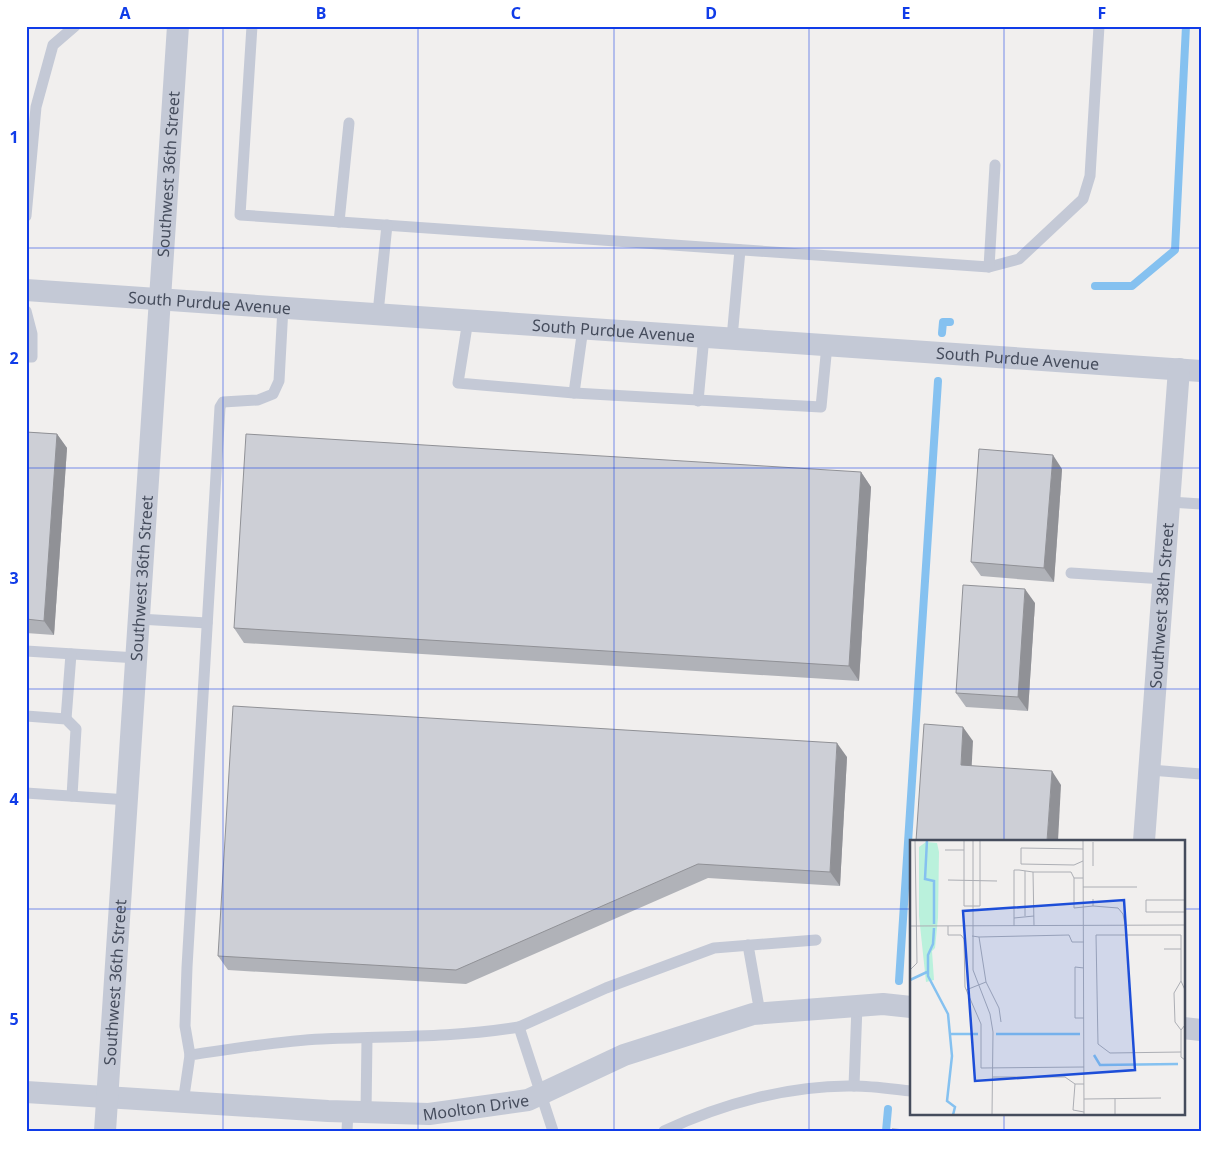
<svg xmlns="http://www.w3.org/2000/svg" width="1227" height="1157" font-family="'Noto Sans',sans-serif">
  <rect width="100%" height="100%" fill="#f1efee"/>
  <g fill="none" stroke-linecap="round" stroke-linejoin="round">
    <g stroke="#85c1f0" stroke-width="8">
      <path d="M1095,286H1132L1175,250L1186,26"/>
      <path d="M942,333L943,322H950"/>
      <path d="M899,981L938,381"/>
      <path d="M886,1131L888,1109"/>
    </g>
    <g stroke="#c4c9d6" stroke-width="11">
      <path d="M252,26L240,215L989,267L1019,259L1083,199L1090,176L1099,26"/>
      <path d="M26,216L36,107L53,45L75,26"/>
      <path d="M339,222L349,123"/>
      <path d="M989,267L995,165"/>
      <path d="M26,311L32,334V357H26"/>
      <path d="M378,313L387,225"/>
      <path d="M468,320L458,383L574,393L821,407L827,345"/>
      <path d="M732,338L740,250"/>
      <path d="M574,393L583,328"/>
      <path d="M698,401L704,336"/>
      <path d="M1170,502L1201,504"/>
      <path d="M1071,573L1164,579"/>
      <path d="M139,619L207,623"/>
      <path d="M26,651L137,658"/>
      <path d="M26,716L66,719L76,729L72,796"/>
      <path d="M66,719L71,654"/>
      <path d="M1150,770L1201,774"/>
      <path d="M26,793L128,800"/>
      <path d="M748,945L760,1013"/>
      <path d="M190,1055L185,1026L187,967L220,407L223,402L258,400L273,394L279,381L283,307"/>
      <path d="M854,1086L857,1006"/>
      <path d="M183,1103L190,1055C234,1049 277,1041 322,1039C389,1036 451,1038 519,1027"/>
      <path d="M366,1113L367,1038"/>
      <path d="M347,1131L348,1112"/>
      <path d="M553,1131L519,1027L606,988L714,948L816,940"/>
      <path d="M664,1131C721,1104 790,1085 853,1086C872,1086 892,1089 911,1091"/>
    </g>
    <g stroke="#c4c9d6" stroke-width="22">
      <path id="s1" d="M26,290L1201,371"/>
      <path id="s2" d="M1144,841L1179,369"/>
      <path d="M1183,1028L1201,1030"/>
      <path id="s3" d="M26,1092L328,1111L429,1114L528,1100L624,1055L753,1014L883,1004L911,1007"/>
      <path id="s4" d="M105,1131L178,26"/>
    </g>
  </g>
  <g fill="#b0b2b8">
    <path d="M26,432L57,434L67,448L54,635L26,633Z"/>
    <path d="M1062,469L1054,582L981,576L971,562Z"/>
    <path d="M861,472L871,487L859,681L244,643L234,628Z"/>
    <path d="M1035,603L1028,711L966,707L956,693Z"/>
    <path d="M847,757L840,886L708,878L466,984L228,970L218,956Z"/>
  </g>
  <g fill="#909196">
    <path d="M57,434L67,448L54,635L44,621Z"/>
    <path d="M1053,455L1062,469L1054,582L1044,568Z"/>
    <path d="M861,472L871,487L859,681L849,666Z"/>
    <path d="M1025,589L1035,603L1028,711L1018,697Z"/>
    <path d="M963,727L973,741L971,779L961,765Z"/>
    <path d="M837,743L847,757L840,886L830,872Z"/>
    <path d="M1052,771L1061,785L1058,841H1047Z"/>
  </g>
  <g fill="#cdcfd6" stroke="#909196">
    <path d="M26,432L57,434L44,621L26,619Z"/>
    <path d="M246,434L861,472L849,666L234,628Z"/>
    <path d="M979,449L1053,455L1044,568L971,562Z"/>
    <path d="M963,585L1025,589L1018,697L956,693Z"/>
    <path d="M233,706L837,743L830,872L698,864L456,970L218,956Z"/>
    <path d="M924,724L963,727L961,765L1052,771L1047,841H916Z"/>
    <path d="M892,1129L922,1131H892Z"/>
  </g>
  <path fill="none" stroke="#103ce8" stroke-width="1" stroke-opacity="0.55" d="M223,26V1131M418,26V1131M614,26V1131M809,26V1131M1004,26V841M26,248H1201M26,468H1201M26,689H1201M26,909H911M1183,909H1201M1004,1113V1131"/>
  <g text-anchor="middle" stroke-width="4" stroke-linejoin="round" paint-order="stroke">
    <g font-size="16" fill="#454c5c" stroke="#fff">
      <text dy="6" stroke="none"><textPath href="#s4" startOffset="959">Southwest 36th Street</textPath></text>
      <text dy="6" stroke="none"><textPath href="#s1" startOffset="184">South Purdue Avenue</textPath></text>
      <text dy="6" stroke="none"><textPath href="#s1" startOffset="589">South Purdue Avenue</textPath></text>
      <text dy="6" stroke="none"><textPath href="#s1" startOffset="994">South Purdue Avenue</textPath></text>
      <text dy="6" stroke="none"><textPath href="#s4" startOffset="554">Southwest 36th Street</textPath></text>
      <text dy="6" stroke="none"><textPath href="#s2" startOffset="236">Southwest 38th Street</textPath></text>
      <text dy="6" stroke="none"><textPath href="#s4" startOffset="149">Southwest 36th Street</textPath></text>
      <text dy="6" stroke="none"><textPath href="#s3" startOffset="451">Moolton Drive</textPath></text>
    </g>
  </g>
  <g transform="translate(910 840)">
    <rect width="275" height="275" fill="#f1efee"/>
    <path d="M16,2L27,3L29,12L28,78L25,108L22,111L24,140L16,142L9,76V7Z" fill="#baf1dc"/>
    <path fill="none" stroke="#85c1f0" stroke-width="2.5" d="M17,0L15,39L24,41V84M24,88L23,104L18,115V136L38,174L42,216L37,261L45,267L43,275M0,140L17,132M39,194H68M86,194H170M184,215L190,225L268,224"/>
    <path fill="none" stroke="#acaeb4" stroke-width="1" d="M54,0V66H70V0M63,0V130L80,174L83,192L82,275M173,0L174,275M183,2V26M173,9L111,8V24L164,25L173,21M35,10H54M123,32H161L164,38H173M164,38V68L183,66V59M38,40L87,41M173,47H227M275,60H236V72H275M183,66L208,68L213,74L215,85M115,76V31M104,78L124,76M0,86L275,85M38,86V95H51L54,99L55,147L71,184V228L174,227M104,86V30H109L123,32L124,86M62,96L69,97L76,142M69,97L159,95L162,102H174M254,109H271M174,128L165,127V178H174M0,130L7,123L5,0M271,141L264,153L265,182L271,190M56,150L76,142L89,168L91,182M275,185L271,190V217L275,220M271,212L200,213L188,204L186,95H271V141L275,150M82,237H155L165,244H174M165,244L163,270L174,272M205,258V275M174,259L251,258"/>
    <path fill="#1d4ed8" fill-opacity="0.15" stroke="#1d4ed8" stroke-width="2.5" d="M214,60L225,230L65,241L53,71Z"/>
    <rect width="275" height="275" fill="none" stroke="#454c5c" stroke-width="2.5"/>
  </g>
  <rect width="1227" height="1157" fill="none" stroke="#ffffff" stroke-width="55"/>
  <rect x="28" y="28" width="1172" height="1102" fill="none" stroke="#103ce8" stroke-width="2"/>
  <g font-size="16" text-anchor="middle" font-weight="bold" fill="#103ce8">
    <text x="125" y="19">A</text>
    <text x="321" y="19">B</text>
    <text x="516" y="19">C</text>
    <text x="711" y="19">D</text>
    <text x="906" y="19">E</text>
    <text x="1102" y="19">F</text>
    <text x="14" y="143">1</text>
    <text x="14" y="364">2</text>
    <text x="14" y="584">3</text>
    <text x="14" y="805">4</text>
    <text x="14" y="1025">5</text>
  </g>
</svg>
